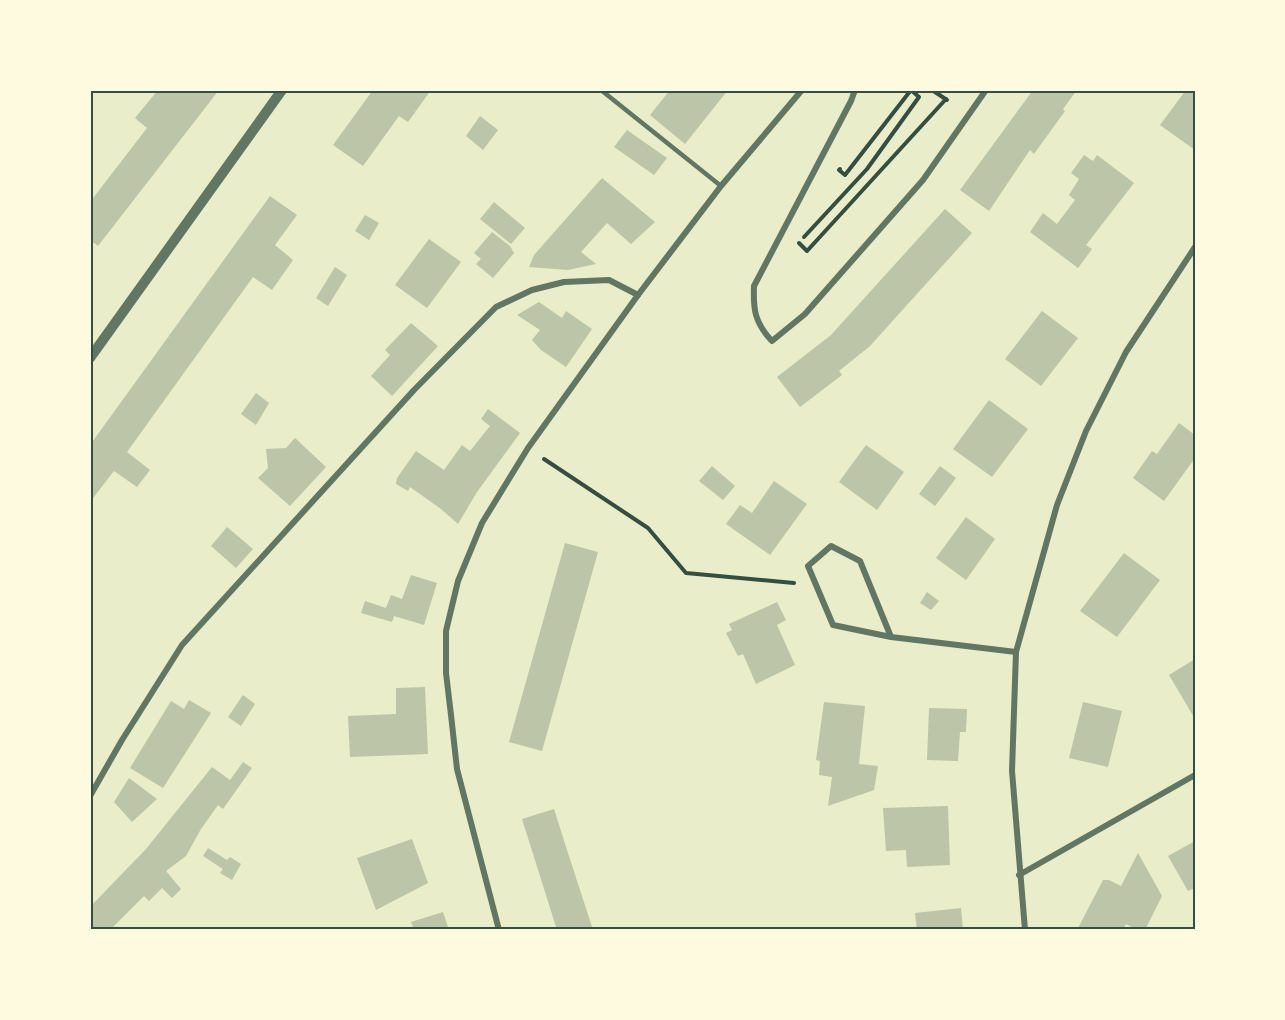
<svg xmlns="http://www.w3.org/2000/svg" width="1285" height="1020" font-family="'DM Sans',sans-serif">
  <rect width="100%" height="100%" fill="#e9edc9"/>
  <g fill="#bcc5a7">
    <path d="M158,90H219L98,246L90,240V202L147,128L135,118Z"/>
    <path d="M373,90H431L408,122L399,116L363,166L333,145Z"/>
    <path d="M670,90H728L685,144L650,115Z"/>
    <path d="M1033,90H1077L1063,109L1065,111L1034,154L1030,150L989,211L960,190Z"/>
    <path d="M1186,90H1195V150L1160,125Z"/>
    <path d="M480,116L498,130L483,150L466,136Z"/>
    <path d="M627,130L667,158L654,175L614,147Z"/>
    <path d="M1084,155L1093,161L1097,155L1134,183L1086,245L1092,249L1078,268L1030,232L1043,213L1057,224L1075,200L1069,195L1079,179L1071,173Z"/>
    <path d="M602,178L655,222L631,244L607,223L581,252L596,264L568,270L529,267L534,255Z"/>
    <path d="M270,196L297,215L275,245L293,260L272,290L253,277L127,452L150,470L137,487L114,471L90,502V445Z"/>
    <path d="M494,202L525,228L511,244L480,219Z"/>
    <path d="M945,209L972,233L870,346L839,371L842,375L800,407L777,377L831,335Z"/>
    <path d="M365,215L379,223L369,240L355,231Z"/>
    <path d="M492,232L510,246L514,253L493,278L476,264L481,259L474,253Z"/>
    <path d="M429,239L461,262L427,308L395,285Z"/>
    <path d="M335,267L347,275L328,306L316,298Z"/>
    <path d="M539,302L562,318L566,311L592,329L566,367L541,350L532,340L540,330L517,315Z"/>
    <path d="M1042,311L1078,338L1041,386L1005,359Z"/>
    <path d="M411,323L438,346L392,396L371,376L390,355L385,350Z"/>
    <path d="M256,393L269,403L256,425L241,414Z"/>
    <path d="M989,400L1028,429L992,477L953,449Z"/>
    <path d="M488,409L520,433L477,492L458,524L441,509L410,487L408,491L396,484L397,478L416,451L444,470L462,445L470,451L490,426L481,419Z"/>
    <path d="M1179,423L1195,435V458L1164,501L1133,478L1152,451L1157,454Z"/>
    <path d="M295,438L326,467L290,506L258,478L268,468L266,449L286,448Z"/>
    <path d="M866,445L904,472L877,510L839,482Z"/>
    <path d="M712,466L735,486L723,500L699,481Z"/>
    <path d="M940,466L956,478L935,506L919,494Z"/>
    <path d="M774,481L807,504L770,555L726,524L740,505L752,513Z"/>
    <path d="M966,517L995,539L966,580L936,558Z"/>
    <path d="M227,527L253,549L236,568L211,546Z"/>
    <path d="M565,543L598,552L542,751L509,742Z"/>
    <path d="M1124,553L1160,580L1117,637L1080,611Z"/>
    <path d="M411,575L437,583L424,625L394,616L392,622L361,613L365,601L386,608L391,595L402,599Z"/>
    <path d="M927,592L939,601L931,610L920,603Z"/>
    <path d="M777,602L786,620L777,625L795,665L756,684L743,654L738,656L726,633L732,630L729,624Z"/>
    <path d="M1195,659V719L1169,675Z"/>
    <path d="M425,687L428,754L350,757L348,716L396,714V688Z"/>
    <path d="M243,695L255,704L241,726L228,717Z"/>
    <path d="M189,700L211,713L163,788L130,768L171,701L184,709Z"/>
    <path d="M824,702L865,706L859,764L878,766L874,790L828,806L832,777L819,775L820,761L816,760Z"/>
    <path d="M1083,702L1122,711L1108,767L1069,758Z"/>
    <path d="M929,708L967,709L966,732H960L958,761L927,760Z"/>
    <path d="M243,762L252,768L223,809L218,805L201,829L186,856L166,871L181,889L172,898L162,888L149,901L144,896L110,930H90V907L146,849L212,767L230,780Z"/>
    <path d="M129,778L157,799L132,822L114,802Z"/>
    <path d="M948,806L950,865L907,867L906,850L886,851L883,808Z"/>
    <path d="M554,809L567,850L593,930H557L522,819Z"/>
    <path d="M412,839L428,883L376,910L357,858Z"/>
    <path d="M1195,841V888L1188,891L1168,856Z"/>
    <path d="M208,848L227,860L230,857L241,864L232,880L220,873L223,869L203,856Z"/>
    <path d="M1138,853L1162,896L1145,930H1137L1126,924L1123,930H1077L1103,880H1109L1121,886Z"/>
    <path d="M961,908L963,930H917L915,913Z"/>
    <path d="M443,912L449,930H414L411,922Z"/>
  </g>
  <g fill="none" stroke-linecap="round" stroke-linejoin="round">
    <g stroke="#344e41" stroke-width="4">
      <path d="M932,90L947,100"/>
      <path d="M840,169L839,170L845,175L911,90"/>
      <path d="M804,237L867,169L919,97L911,90"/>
      <path d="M799,243L807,251L946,99"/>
      <path d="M544,459L648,528L686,573L794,583"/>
    </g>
    <path stroke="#617663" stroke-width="4.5" d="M601,90L721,186"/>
    <g stroke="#617663" stroke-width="6">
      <path d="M855,90L851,101L754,286C753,310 755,323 772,341L805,314L923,180L986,90"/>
      <path d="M891,637L860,561L831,546L808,566L833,625L891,637L1016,652"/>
      <path d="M90,796L122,740L182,645L414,390L496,307L532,290L564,282L609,280L638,295"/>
      <path d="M1019,875L1195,775"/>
      <path d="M499,930L457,769L451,715L446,673V631L458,581L482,523L528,448L638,295L721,186L802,90"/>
      <path d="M1025,930L1012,771L1016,652L1057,505L1086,431L1126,352L1195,247"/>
    </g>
    <path stroke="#617663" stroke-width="10" d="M90,358L282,90"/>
  </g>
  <rect width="1285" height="1020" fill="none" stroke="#fefae0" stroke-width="183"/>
  <rect x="92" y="92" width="1102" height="836" fill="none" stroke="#344e41" stroke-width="2"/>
</svg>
